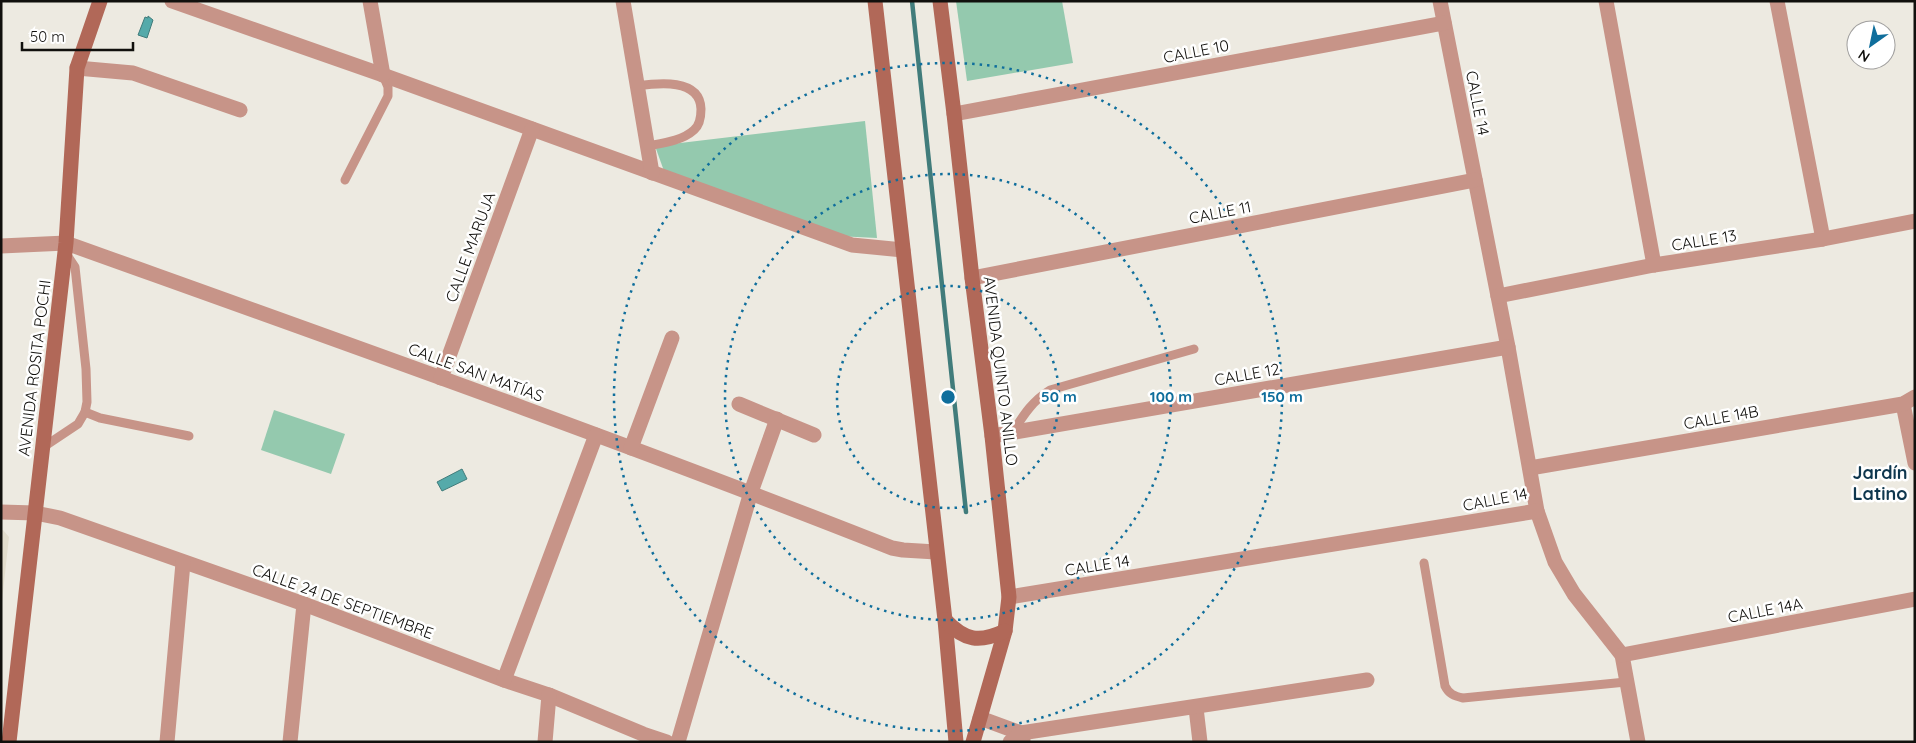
<svg xmlns="http://www.w3.org/2000/svg" width="1916" height="743" font-family="Quicksand,sans-serif">
  <rect width="100%" height="100%" fill="#edeae1"/>
  <path fill="#e2ddcd" d="M1,530H3L9,537L1,610Z"/>
  <g fill="#94c9ae">
    <path d="M956,1H1062L1073,63L967,81Z"/>
    <path d="M865,121L877,238L836,236L664,171L655,146Z"/>
    <path d="M274,410L345,434L331,474L261,450Z"/>
  </g>
  <g fill="#5aa" stroke="#417c7b">
    <path d="M148,16L153,20L147,38L138,35L145,17L148,18Z"/>
    <path d="M462,469L467,479L442,491L437,482Z"/>
  </g>
  <g fill="none" stroke-linecap="round" stroke-linejoin="round">
    <path stroke="#417c7b" stroke-width="4.5" d="M912,1L966,512"/>
    <g stroke="#c79488" stroke-width="9">
      <path d="M637,86C658,83 700,78 701,109C701,116 700,125 694,130C682,141 663,143 647,146"/>
      <path d="M345,180L388,96V87L383,75"/>
      <path d="M85,412L100,418L189,436"/>
      <path d="M1012,433C1023,416 1032,401 1050,390L1194,349"/>
      <path d="M42,448L78,424L85,412L87,402L86,369L75,267L65,252"/>
      <path d="M1424,563L1445,686C1449,694 1454,696 1463,698L1626,682"/>
    </g>
    <g stroke="#c79488" stroke-width="15">
      <path d="M172,1L383,75L852,245L903,250"/>
      <path d="M370,1L383,75"/>
      <path d="M623,1L652,173"/>
      <path d="M1440,1L1508,347L1537,511L1555,562L1574,594L1622,655L1638,742"/>
      <path d="M1606,1L1654,265"/>
      <path d="M1777,1L1823,239"/>
      <path d="M77,68L133,73L240,110"/>
      <path d="M954,114L1444,23"/>
      <path d="M1,246L66,243C342,342 619,440 892,548L903,550L936,552"/>
      <path d="M972,278L1475,180"/>
      <path d="M1498,296L1654,265L1823,239L1915,221"/>
      <path d="M441,378L532,129"/>
      <path d="M739,404L814,435"/>
      <path d="M1903,404L1915,463"/>
      <path d="M992,436L1508,347"/>
      <path d="M631,448L672,338"/>
      <path d="M1530,468L1903,404L1915,397"/>
      <path d="M1,512L35,513L60,518L304,604L504,680L549,695L643,734L667,742"/>
      <path d="M1009,597L1537,511"/>
      <path d="M1622,655L1915,599"/>
      <path d="M504,680L596,435"/>
      <path d="M1196,708L1200,742"/>
      <path d="M980,718L1021,733L1023,740"/>
      <path d="M167,742L183,563"/>
      <path d="M290,742L304,604"/>
      <path d="M545,742L549,695"/>
      <path d="M678,742L751,492L777,419"/>
      <path d="M1010,742L1021,733L1367,680"/>
    </g>
    <g stroke="#b16858" stroke-width="15">
      <path d="M875,1L945,620L956,742"/>
      <path d="M940,1L954,114L972,278L992,436L1009,597L1005,631L973,742"/>
      <path d="M945,620C965,641 979,643 1005,631"/>
      <path d="M9,742L66,243L77,68L100,1"/>
    </g>
  </g>
  <g fill="none" stroke="#0f6e9c" stroke-width="2.5" stroke-dasharray="2.5 5">
    <circle cx="948" cy="397" r="111"/>
    <circle cx="948" cy="397" r="223"/>
    <circle cx="948" cy="397" r="334"/>
  </g>
  <g text-anchor="middle" stroke-width="5" stroke-linejoin="round" paint-order="stroke">
    <g font-size="16" fill="#11100d" stroke="#fff">
      <text transform="translate(1196 51) rotate(-11)" y="6">CALLE 10</text>
      <text transform="translate(1478 103) rotate(79)" y="6">CALLE 14</text>
      <text transform="translate(1220 212) rotate(-11)" y="6">CALLE 11</text>
      <text transform="translate(1704 240) rotate(-9)" y="6">CALLE 13</text>
      <text transform="translate(470 247) rotate(-70)" y="6">CALLE MARUJA</text>
      <text transform="translate(34 368) rotate(-83)" y="6">AVENIDA ROSITA POCHI</text>
      <text transform="translate(1001 371) rotate(83)" y="6">AVENIDA QUINTO ANILLO</text>
      <text transform="translate(476 372) rotate(20)" y="6">CALLE SAN MATÍAS</text>
      <text transform="translate(1247 374) rotate(-10)" y="6">CALLE 12</text>
      <text transform="translate(1721 417) rotate(-10)" y="6">CALLE 14B</text>
      <text transform="translate(1495 499) rotate(-11)" y="6">CALLE 14</text>
      <text transform="translate(1097 565) rotate(-9)" y="6">CALLE 14</text>
      <text transform="translate(343 601) rotate(20)" y="6">CALLE 24 DE SEPTIEMBRE</text>
      <text transform="translate(1765 610) rotate(-11)" y="6">CALLE 14A</text>
    </g>
    <g font-size="18" font-weight="bold" fill="#0f374e" stroke="#fff">
      <text x="1880" y="479">Jardín<tspan x="1880" dy="21">Latino</tspan></text>
    </g>
  </g>
  <circle cx="948" cy="397" r="8" fill="#0f6e9c" stroke="#fff" stroke-width="2.5"/>
  <g font-size="15" text-anchor="middle" font-weight="bold" fill="#0f6e9c" stroke="#fff" stroke-width="5" stroke-linejoin="round" paint-order="stroke">
    <text x="1059" y="402">50 m</text>
    <text x="1171" y="402">100 m</text>
    <text x="1282" y="402">150 m</text>
  </g>
  <rect width="1916" height="743" fill="none" stroke="#11100d" stroke-width="5"/>
  <g transform="translate(1871 45) rotate(213)"><circle r="24" fill="#ffffff" stroke="#a09f9e"/>
  <path d="M0-4L9 19L0 12L-9 19Z" fill="#0f6e9c"/>
  <text y="-8" font-size="14" font-weight="bold" text-anchor="middle" fill="#11100d">N</text>
  </g>
  <path d="M22 42v8h111v-8" fill="none" stroke="#11100d" stroke-width="2.5"/>
  <text x="30" y="42" font-size="15" fill="#11100d" stroke="#ffffff" stroke-width="4" paint-order="stroke">50 m</text>
</svg>
